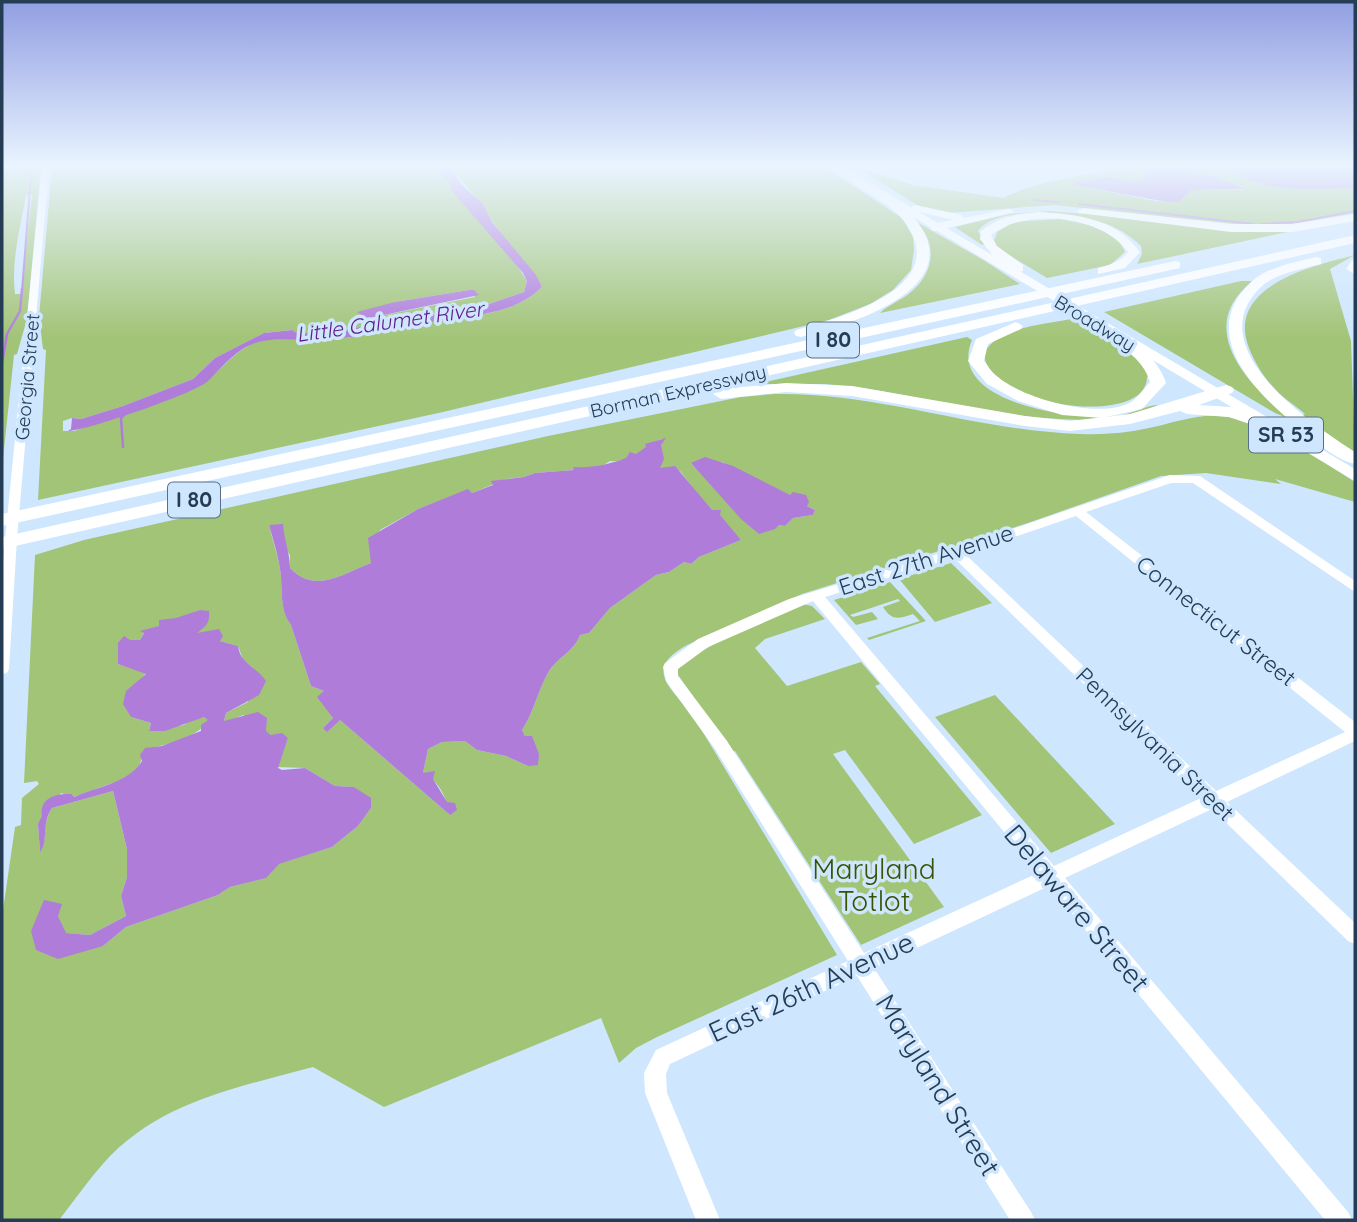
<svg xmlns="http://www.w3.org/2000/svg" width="1357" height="1222" font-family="Quicksand,sans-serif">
  <rect width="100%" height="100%" fill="#cee6fe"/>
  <g fill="#a2c477" fill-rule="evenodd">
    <path d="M2,167H41L27,319L17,354L14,355L2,468ZM32,194L21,294H15C11,261 20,228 26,196Z"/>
    <path d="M52,167H435L450,183L453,191L516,264L527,281L524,292L466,312L424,316L324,333H297L291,330L264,333L215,358L193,379L123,406L81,419L72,418L63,421V431H74L197,387C220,375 233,348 261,341C280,337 301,340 320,340C356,338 391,330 426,323C465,315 512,317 542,287C527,263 508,244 492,221C479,202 466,184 449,167H825L902,218L913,237L914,250L911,270L893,290L870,304L829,320L443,412L38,500L46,350L43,349L39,317ZM469,290L475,297L374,317L362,316L395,302Z"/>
    <path d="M856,167L913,185L1004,198C1031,180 1126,167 1161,167L1143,171L1148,176L1136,181L1074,185L1155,201L1178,202L1192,190H1245L1187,167H1227L1293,188H1355V213L1286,225H1246L1054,205L946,213L920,207Z"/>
    <path d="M1050,211L1062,212L1297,230L1137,264L1142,254L1141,246C1132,237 1121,230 1109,225C1080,213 998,203 978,231L985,244L982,245L955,227L1009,214Z"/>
    <path d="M1059,219C1081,223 1116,228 1125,252L1110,265L1047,278L999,249L989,239H995L997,232L1014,222Z"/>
    <path d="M915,221L985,261L1020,284L880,313C886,306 902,300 911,292C935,272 938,242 915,221Z"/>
    <path d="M1355,255L1330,269L1351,341L1355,455L1300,416L1305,414C1295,405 1284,399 1276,390C1264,378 1255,363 1249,348C1225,286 1312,266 1355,255Z"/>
    <path d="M1241,281H1253C1191,328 1251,390 1295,421L1275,413L1104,312Z"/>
    <path d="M1076,318L1131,352L1152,373L1147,377C1147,429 986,407 984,353C998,326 1049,324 1076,318Z"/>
    <path d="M967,337L972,340C945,403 1076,421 1117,416C1131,415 1146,405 1158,405C1084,442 939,399 857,387L825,384H756Z"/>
    <path d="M774,394C879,392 977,431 1080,434C1103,435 1127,433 1149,428C1177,422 1204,411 1233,418C1276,428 1318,459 1355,482V502L1275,479L1281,484L1206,473L1161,476L1028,523L802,594L687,645C644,669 669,686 692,714L837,955L657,1037L636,1048L619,1063L601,1018L384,1107L313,1067C236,1088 157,1102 102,1165C87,1182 73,1202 59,1220H2V917L15,827L21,825L22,798L39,784L37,781L24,783L35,555L84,540L548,436L741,397ZM662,439H665L660,445L662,456L659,468L680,471L703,501L741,540L699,557L691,564L684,562L669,572L656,575L610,608L589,633L580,635C574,652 556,658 548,673C537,692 534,712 522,730L525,736L528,766L506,756L477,750L465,741L442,742L428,749L423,773C440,782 446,797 450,815L340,720L323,728L333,718L324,691L311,686L291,625C279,609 283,587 280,569C278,555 272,539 269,524L290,555V568C315,595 344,573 371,563V549L380,530L418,509L468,490L472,493L506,479L524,477L535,473L599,468L610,461C622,463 638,455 647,447L645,445ZM722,462L815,510L813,515L793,518L785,526L779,525L768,530L725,499L691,463ZM200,610L195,634L238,646L244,662L252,667L248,702L226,713L224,721L227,722L243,715L271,735L288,738L277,767L305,768L335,786L354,787L371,808L358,826L332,847L278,864L265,878L230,887L218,895L126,927L103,946L31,931L58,916L65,933L90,935L126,916L121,896L127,877V849L113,791L52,808C41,826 49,837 40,851L38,824L61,793L73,797L124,779L138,769L145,749C167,745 197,738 209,720L204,717L192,719L184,725L149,730L151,723L131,717L139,681L146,673L118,664L119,643L140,640L144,632Z"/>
    <path d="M951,563L992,603L935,622L899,579Z"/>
    <path d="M890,582L926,621L869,640L867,638L920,621L913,614C898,619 892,621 883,607L900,601L898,599L850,615L853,617L872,612L878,619L856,625L834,600Z"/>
    <path d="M802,604L812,606L825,619L765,639L755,648L787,686L861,662L880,684L875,686L982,815L914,844L845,750L833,754L944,907L861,945L735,751L732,752L676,672V669L694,655L726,638Z"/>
    <path d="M995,695L1115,824L1051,853L935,717Z"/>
  </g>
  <g fill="#af7cda">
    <path d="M435,167H449L463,186L483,204L492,222L536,275L542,287C512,317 465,315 427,323C392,329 357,338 322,340C302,341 282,337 263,341C238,346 225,365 208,381C196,393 85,431 68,431L71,429L72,418L81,419L123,406L193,379L215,358L264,333L292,330L297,333H324L424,316L466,312L524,292L527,281L523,273L451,190L450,183Z"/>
    <path d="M1161,167H1187L1246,189L1192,190L1178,202H1167L1074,185V182L1106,177L1129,181L1148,177L1143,171Z"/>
    <path d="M1355,167V188C1315,188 1262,195 1227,168Z"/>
    <path d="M469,290H474L479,295L374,317H364L357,312L395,302Z"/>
    <path d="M666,438L661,445L664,459L660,468L675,466L712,510H721L720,515L741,540L699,557L691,564L684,562L669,572L656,575L610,608L589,633L580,635C574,652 556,658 548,673C537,692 534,712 522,730L525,736H532L539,754L538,765L528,766L506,756L477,750L465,741L442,742L428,749L423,773L435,771L433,779L447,802L455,803L457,810L450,815L340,720L327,732L323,728L333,718L317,697L324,691L311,686L291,625C279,610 283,587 280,569C278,555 273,539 269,525L283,524C284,540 290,553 290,568C315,595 344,573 371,563L368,538L418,509L468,489L472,493L493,485L491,481L524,477L535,473L574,470L573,467C591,468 608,465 626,458L630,452L636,454L646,447L645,444Z"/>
    <path d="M705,457L733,466L790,495L793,492L806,495L809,502L807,506L815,510L813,515L793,518L785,526L779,525L775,529L759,534L741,519L691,463Z"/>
    <path d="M200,610L209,611C210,624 206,626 197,633L219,629L223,636L220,641L238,646C240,664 257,667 266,681L259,695L226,713L224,721L258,712L267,718L266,731L271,735L282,733L288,738L278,768L282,770L305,768L335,786L354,787L371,798V808L358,826L332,847L279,864L266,878L230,887L218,895L126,927L103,946L58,959L36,950L31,931L44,900L62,904L58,916L66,933L90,935L126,916L121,896L127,877V849L113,791L52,808C41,824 49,841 40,852L38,824L42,816C39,798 56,793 71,794L74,797C96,787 129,783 142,761L140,755L145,748L162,746L201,731V725L208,720L204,717L165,731H149L151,723L131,717L123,704L126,691L146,674L118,664V643L124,636L130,640H140L144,633L140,631L159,626V620L176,618Z"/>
  </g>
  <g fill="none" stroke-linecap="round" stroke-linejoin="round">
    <g stroke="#af7cda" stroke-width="2">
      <path d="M1034,200L1058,202"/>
      <path d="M1079,204L1254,224"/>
      <path d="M1261,224L1298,222L1355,211"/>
      <path d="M22,291L31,176L22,167"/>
    </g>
    <g stroke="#af7cda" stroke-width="2.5">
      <path d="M351,332L349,327L366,315"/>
      <path d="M2,363L7,334L20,311L22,289"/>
      <path d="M123,447L121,418L130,409"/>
    </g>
    <g fill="#fff" fill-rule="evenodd">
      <path d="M42,167H49L17,539L9,669L7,673L2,674V576L5,539Z"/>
      <path d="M1352,260H1355V274L1346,269Z"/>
      <path d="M1170,475L1200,476L1355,581V592L1193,483H1171L1086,512L1355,722V741L1227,802L1355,923V944L1348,941L1212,809L1065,878L1348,1212L1352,1220H1325L1049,886L874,968L1031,1212L1035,1220H1010L857,976L670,1064L666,1074L667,1093L720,1220H696L645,1093L644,1073L656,1050L848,961L715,749L666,681L663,667L665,663L698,639L789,599L951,550ZM1076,516L1345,732L1216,791L965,554ZM954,558L1201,798L1054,866L825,597ZM813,601L1038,873L864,953L727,741L678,676V669L708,647Z"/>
    </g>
    <path fill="#fff" fill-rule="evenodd" d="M830,167H843L1355,469V481Z"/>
    <g fill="#fff" fill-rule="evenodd">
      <path d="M848,175H856C875,190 901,201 916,220C970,289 849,325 801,337L796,336L794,333L796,330C839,318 950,289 907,225C894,205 867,194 848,179Z"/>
      <path d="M916,205L962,215L963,218L1009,209L1015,212L935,231L931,230V224L953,220L912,210V206Z"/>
      <path d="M1083,208L1231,224H1292L1355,214V221L1292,232H1231L1079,213L1077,211Z"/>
      <path d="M1039,212C1077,214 1117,219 1140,252L1125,268L1098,274V268C1110,265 1120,262 1128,252C1102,215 1026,207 991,235L997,246L1023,265V271L1018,272L993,256L980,239L981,231C999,217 1017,214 1039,212Z"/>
      <path d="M1355,235V243L2,549V537Z"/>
      <path d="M1316,257L1321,258V264C1302,269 1276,273 1261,287C1198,347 1310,423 1355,452V464C1333,459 1310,437 1293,423C1251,388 1198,332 1251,282C1267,267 1296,262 1316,257Z"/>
      <path d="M1175,261L1180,262V268L2,526V514Z"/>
      <path d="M1016,322L1023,326L1021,329L988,344L984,361C988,366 992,373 998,377C1024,399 1100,420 1131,402C1138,398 1144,388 1150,382C1143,357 1118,345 1098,331V325L1103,324C1127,330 1159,359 1166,383L1142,409L1102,418L1062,415L1018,401L987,384L968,361L976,339Z"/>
      <path d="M786,383L852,386L1025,416L1070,421L1130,414L1226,385L1232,387L1234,390L1232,393L1199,405L1231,407L1276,422L1278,426L1270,431L1229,417L1187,414L1180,411L1130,424L1070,431L1025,426L852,396L786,392L721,399L713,394L721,389Z"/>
    </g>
  </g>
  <linearGradient id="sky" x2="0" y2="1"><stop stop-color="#919ee2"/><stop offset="0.49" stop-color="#e9f4ff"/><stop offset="1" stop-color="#e9f4ff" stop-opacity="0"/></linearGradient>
  <rect width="1357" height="338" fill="url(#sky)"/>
  <g text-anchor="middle" stroke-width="7" stroke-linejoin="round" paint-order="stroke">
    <g font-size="19" fill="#243d55" stroke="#cee6fe">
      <text transform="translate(1095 323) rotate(31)" y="7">Broadway</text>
      <text transform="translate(27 377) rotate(-85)" y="7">Georgia Street</text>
      <text transform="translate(678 391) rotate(-13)" y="7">Borman Expressway</text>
    </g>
    <g font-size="21" font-style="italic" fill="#611c8c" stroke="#cee6fe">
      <text transform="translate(390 322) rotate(-8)" y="7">Little Calumet River</text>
    </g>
    <g fill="#cee6fe" stroke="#577088" stroke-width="2">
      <rect x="807" y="322.5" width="52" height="35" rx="5"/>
      <rect x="1249" y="417.5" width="74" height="35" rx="5"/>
      <rect x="168" y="482.5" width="52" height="35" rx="5"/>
    </g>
    <g font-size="21" font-weight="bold" fill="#243d55">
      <text x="833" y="347">I 80</text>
      <text x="1286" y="442">SR 53</text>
      <text x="194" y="507">I 80</text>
    </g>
    <g font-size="23" fill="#243d55" stroke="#cee6fe">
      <text transform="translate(926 560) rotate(-18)" y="8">East 27th Avenue</text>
      <text transform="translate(1216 621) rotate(38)" y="8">Connecticut Street</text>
      <text transform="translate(1155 744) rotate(44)" y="8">Pennsylvania Street</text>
    </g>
    <g font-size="28" fill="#385202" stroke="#cee6fe">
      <text x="874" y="879">Maryland<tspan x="874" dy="32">Totlot</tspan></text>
    </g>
    <g font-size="28" fill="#243d55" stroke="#cee6fe">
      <text transform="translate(1077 908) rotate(50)" y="10">Delaware Street</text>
      <text transform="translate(811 987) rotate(-25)" y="10">East 26th Avenue</text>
      <text transform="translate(938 1085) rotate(58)" y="10">Maryland Street</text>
    </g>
  </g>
  <rect width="1357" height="1222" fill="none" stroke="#243d55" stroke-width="7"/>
</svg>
